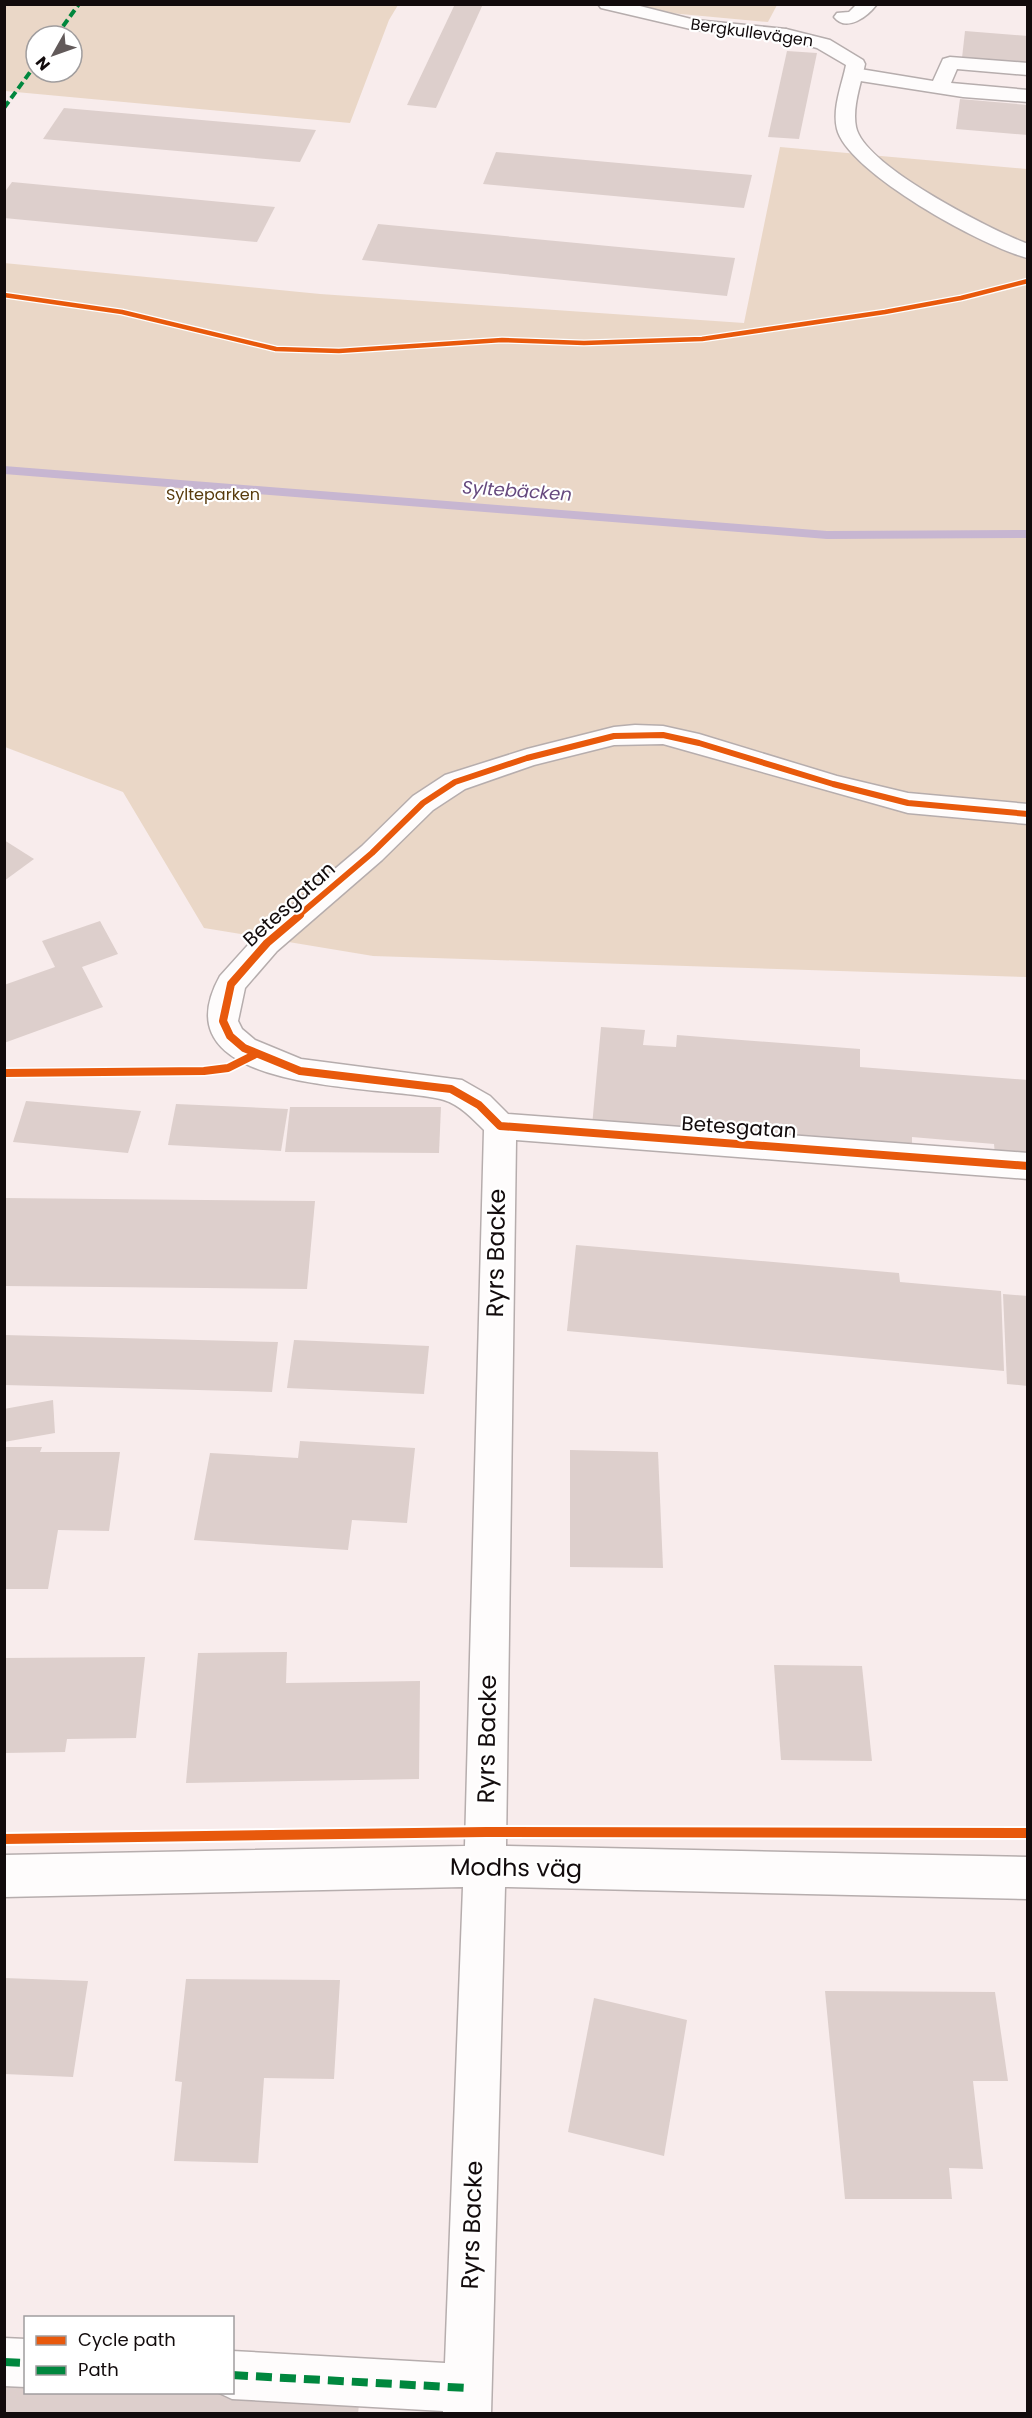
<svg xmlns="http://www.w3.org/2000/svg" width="1032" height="2418" font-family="Poppins,sans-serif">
  <rect width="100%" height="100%" fill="#f8ecec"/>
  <g fill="#ead7c7" fill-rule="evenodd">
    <path d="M4,5L5,4L398,5L389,20L350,123L5,91ZM36,36H72V72H36Z"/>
    <path d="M640,5H777L768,22L670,13Z"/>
    <path d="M780,147L1027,169V977L373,956L204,928L123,792L5,747L4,263L320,294L744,323Z"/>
  </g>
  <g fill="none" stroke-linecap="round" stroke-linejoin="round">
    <path fill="#c7b6d1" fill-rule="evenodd" d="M4,466L827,531L1028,530V538L827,539L4,474Z"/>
  </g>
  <g fill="#ddcfcc">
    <path d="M455,4H483L436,108L407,105Z"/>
    <path d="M965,31L1028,36V63L962,58Z"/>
    <path d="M787,51L817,53L799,139L768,137Z"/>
    <path d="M960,99L1028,105V135L956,129Z"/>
    <path d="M64,108L316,130L300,162L43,139Z"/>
    <path d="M496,152L752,175L744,208L483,184Z"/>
    <path d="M12,182L275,207L257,242L4,218V193Z"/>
    <path d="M378,224L735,258L727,296L362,260Z"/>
    <path d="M4,840L34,859L4,881Z"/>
    <path d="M100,921L118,954L82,967L103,1007L4,1043V985L55,967L42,941Z"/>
    <path d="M601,1027L645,1030L643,1045L676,1047L677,1035L860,1049V1067L1028,1080V1157L995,1155L994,1144L912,1137V1152L592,1126Z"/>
    <path d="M26,1101L141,1111L128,1153L13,1142Z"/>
    <path d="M176,1104L288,1109L281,1151L168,1145Z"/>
    <path d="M290,1107H441L439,1153L285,1152Z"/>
    <path d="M4,1198L315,1201L307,1289L4,1286Z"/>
    <path d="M576,1245L899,1273L900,1282L1001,1291L1004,1371L567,1331Z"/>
    <path d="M1003,1294L1028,1296V1386L1007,1384Z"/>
    <path d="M4,1335L278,1342L272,1392L4,1385Z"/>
    <path d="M294,1340L429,1346L424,1394L287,1388Z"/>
    <path d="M53,1400L55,1433L4,1442V1409Z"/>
    <path d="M300,1441L415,1448L407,1523L352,1520L348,1550L194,1540L210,1453L298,1458Z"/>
    <path d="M4,1447H42L40,1452H120L109,1531L58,1530L48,1589H4Z"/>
    <path d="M570,1450L658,1452L663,1568L570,1567Z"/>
    <path d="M287,1652L286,1683L420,1681L419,1779L186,1783L198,1653Z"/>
    <path d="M145,1657L136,1738L67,1739L65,1752L4,1753V1658Z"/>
    <path d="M774,1665L862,1666L872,1761L781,1760Z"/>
    <path d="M4,1978L88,1981L73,2077L4,2074Z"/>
    <path d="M186,1979L340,1980L334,2079L264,2078L258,2163L174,2161L182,2082L175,2081Z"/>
    <path d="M825,1991L995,1992L1008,2081H973L983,2169L949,2168L952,2199H845Z"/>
    <path d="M594,1998L687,2020L664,2156L568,2132Z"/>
    <path d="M5,2373L26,2375V2392L360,2394L358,2414H5Z"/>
  </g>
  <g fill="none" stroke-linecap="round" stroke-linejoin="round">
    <defs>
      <g id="lane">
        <path d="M598,4H632L695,20L786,29L795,34L786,39L695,30L601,8Z"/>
        <path d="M857,4H877C868,16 847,33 834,17L837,13L849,12Z"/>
        <path d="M950,57L1028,63V75L957,69L951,83L1028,90V102L963,97L854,80L845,74L854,68L933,81L943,59Z"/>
      </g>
      <g id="street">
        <path d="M786,29L830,40L863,60L865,64C861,84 852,107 856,127C864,166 991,230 1028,244V258C985,248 847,172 837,129C832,108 842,85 846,65L817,48L780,38L777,34Z"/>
        <path d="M635,725L663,726L699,734L837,776L908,793L1028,804V824L908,813L663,744L614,745L534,765L465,789L433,810L382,860L277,951L245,988L238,1021L242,1029L255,1040L301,1059L462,1080L490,1096L508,1114L1028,1153V1179L516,1140L506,1846L1028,1857V1899L505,1887L491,2414H443V2411L232,2399L217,2392H232V2351L445,2363L463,1887L4,1897V1855L465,1846L484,1130C473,1119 460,1105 444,1100C387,1084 153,1097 220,976L257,935L362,846L413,796L445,775L527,749L614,727Z"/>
        <path d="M4,2338L26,2339V2387L4,2386Z"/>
      </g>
    </defs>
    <use href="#lane" stroke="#b6adad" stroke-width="3"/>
    <use href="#street" stroke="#b6adad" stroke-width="3"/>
    <use href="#lane" fill="#fefcfc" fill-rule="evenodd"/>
    <use href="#street" fill="#fefcfc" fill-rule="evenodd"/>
    <g stroke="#00873e" stroke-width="4" stroke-dasharray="8 4" stroke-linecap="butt">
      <path d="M56,36L79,4"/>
      <path d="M4,108L36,64"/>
    </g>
    <g stroke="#00873e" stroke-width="8" stroke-dasharray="16 8" stroke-linecap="butt">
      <path d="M4,2362L26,2363"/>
      <path d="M232,2375L467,2388"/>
    </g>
    <defs>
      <path id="cycleway-far3" d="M4,295L122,312L276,349L339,351L502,340L584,343L702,339L885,312L961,298L1028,281"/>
      <path id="cycleway-far2" d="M298,916L372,853L423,803L455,782L527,758L614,736L663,735L699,743L833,784L908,803L1028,814"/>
      <g id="cycleway-far1">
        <path d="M300,915L267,943L231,984L223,1021L230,1036L244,1048L300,1071L451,1089L479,1105L500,1126L1028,1166"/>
        <path d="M4,1073L204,1071L228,1068L254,1055"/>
      </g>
      <path id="cycleway" d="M4,1839L486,1832L1028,1833"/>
    </defs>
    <use href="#cycleway-far3" stroke="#fff" stroke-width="7"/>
    <use href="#cycleway-far2" stroke="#fff" stroke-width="9"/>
    <use href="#cycleway-far1" stroke="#fff" stroke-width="11"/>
    <use href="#cycleway" stroke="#fff" stroke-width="14"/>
    <use href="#cycleway-far3" stroke="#e8590c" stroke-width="4.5"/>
    <use href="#cycleway-far2" stroke="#e8590c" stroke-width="6"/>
    <use href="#cycleway-far1" stroke="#e8590c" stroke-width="8"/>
    <use href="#cycleway" stroke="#e8590c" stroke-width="10"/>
  </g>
  <g text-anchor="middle" stroke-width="4.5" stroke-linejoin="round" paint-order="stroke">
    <g font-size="16" fill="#120b0c" stroke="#fff">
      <text transform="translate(752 32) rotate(8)" y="6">Bergkullevägen</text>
    </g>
    <g font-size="16" fill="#583b0d" stroke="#fff">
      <text x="213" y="500">Sylteparken</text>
    </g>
    <g font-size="18" font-style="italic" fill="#66497e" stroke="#fff">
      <text transform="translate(517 491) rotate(4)" y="6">Syltebäcken</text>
    </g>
    <g font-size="20" fill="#120b0c" stroke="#fff">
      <text transform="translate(289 904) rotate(-42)" y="7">Betesgatan</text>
      <text transform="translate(739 1127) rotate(4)" y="7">Betesgatan</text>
    </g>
    <g font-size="24" fill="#120b0c" stroke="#fff">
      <text transform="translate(496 1253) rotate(-89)" y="8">Ryrs Backe</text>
      <text transform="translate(487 1739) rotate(-89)" y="8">Ryrs Backe</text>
      <text transform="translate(516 1868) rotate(1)" y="8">Modhs väg</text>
      <text transform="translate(472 2225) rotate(-88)" y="8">Ryrs Backe</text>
    </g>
  </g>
  <rect width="1032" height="2418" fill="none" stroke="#120b0c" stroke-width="12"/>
  <rect x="24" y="2316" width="210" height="78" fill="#ffffff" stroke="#a09d9e" stroke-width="1.5"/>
  <rect x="36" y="2336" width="30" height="9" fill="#e8590c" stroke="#a09d9e" stroke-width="1.5"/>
  <text x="78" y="2346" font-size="18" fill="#120b0c">Cycle path</text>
  <rect x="36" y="2366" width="30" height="9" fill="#00873e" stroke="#a09d9e" stroke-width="1.5"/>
  <text x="78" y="2376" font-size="18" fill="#120b0c">Path</text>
  <g transform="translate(54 54) rotate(230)"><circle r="28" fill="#ffffff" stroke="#a09d9e" stroke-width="1.5"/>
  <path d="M0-4.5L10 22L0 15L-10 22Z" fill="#625a5a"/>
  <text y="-9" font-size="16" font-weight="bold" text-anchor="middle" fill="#120b0c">N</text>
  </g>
</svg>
